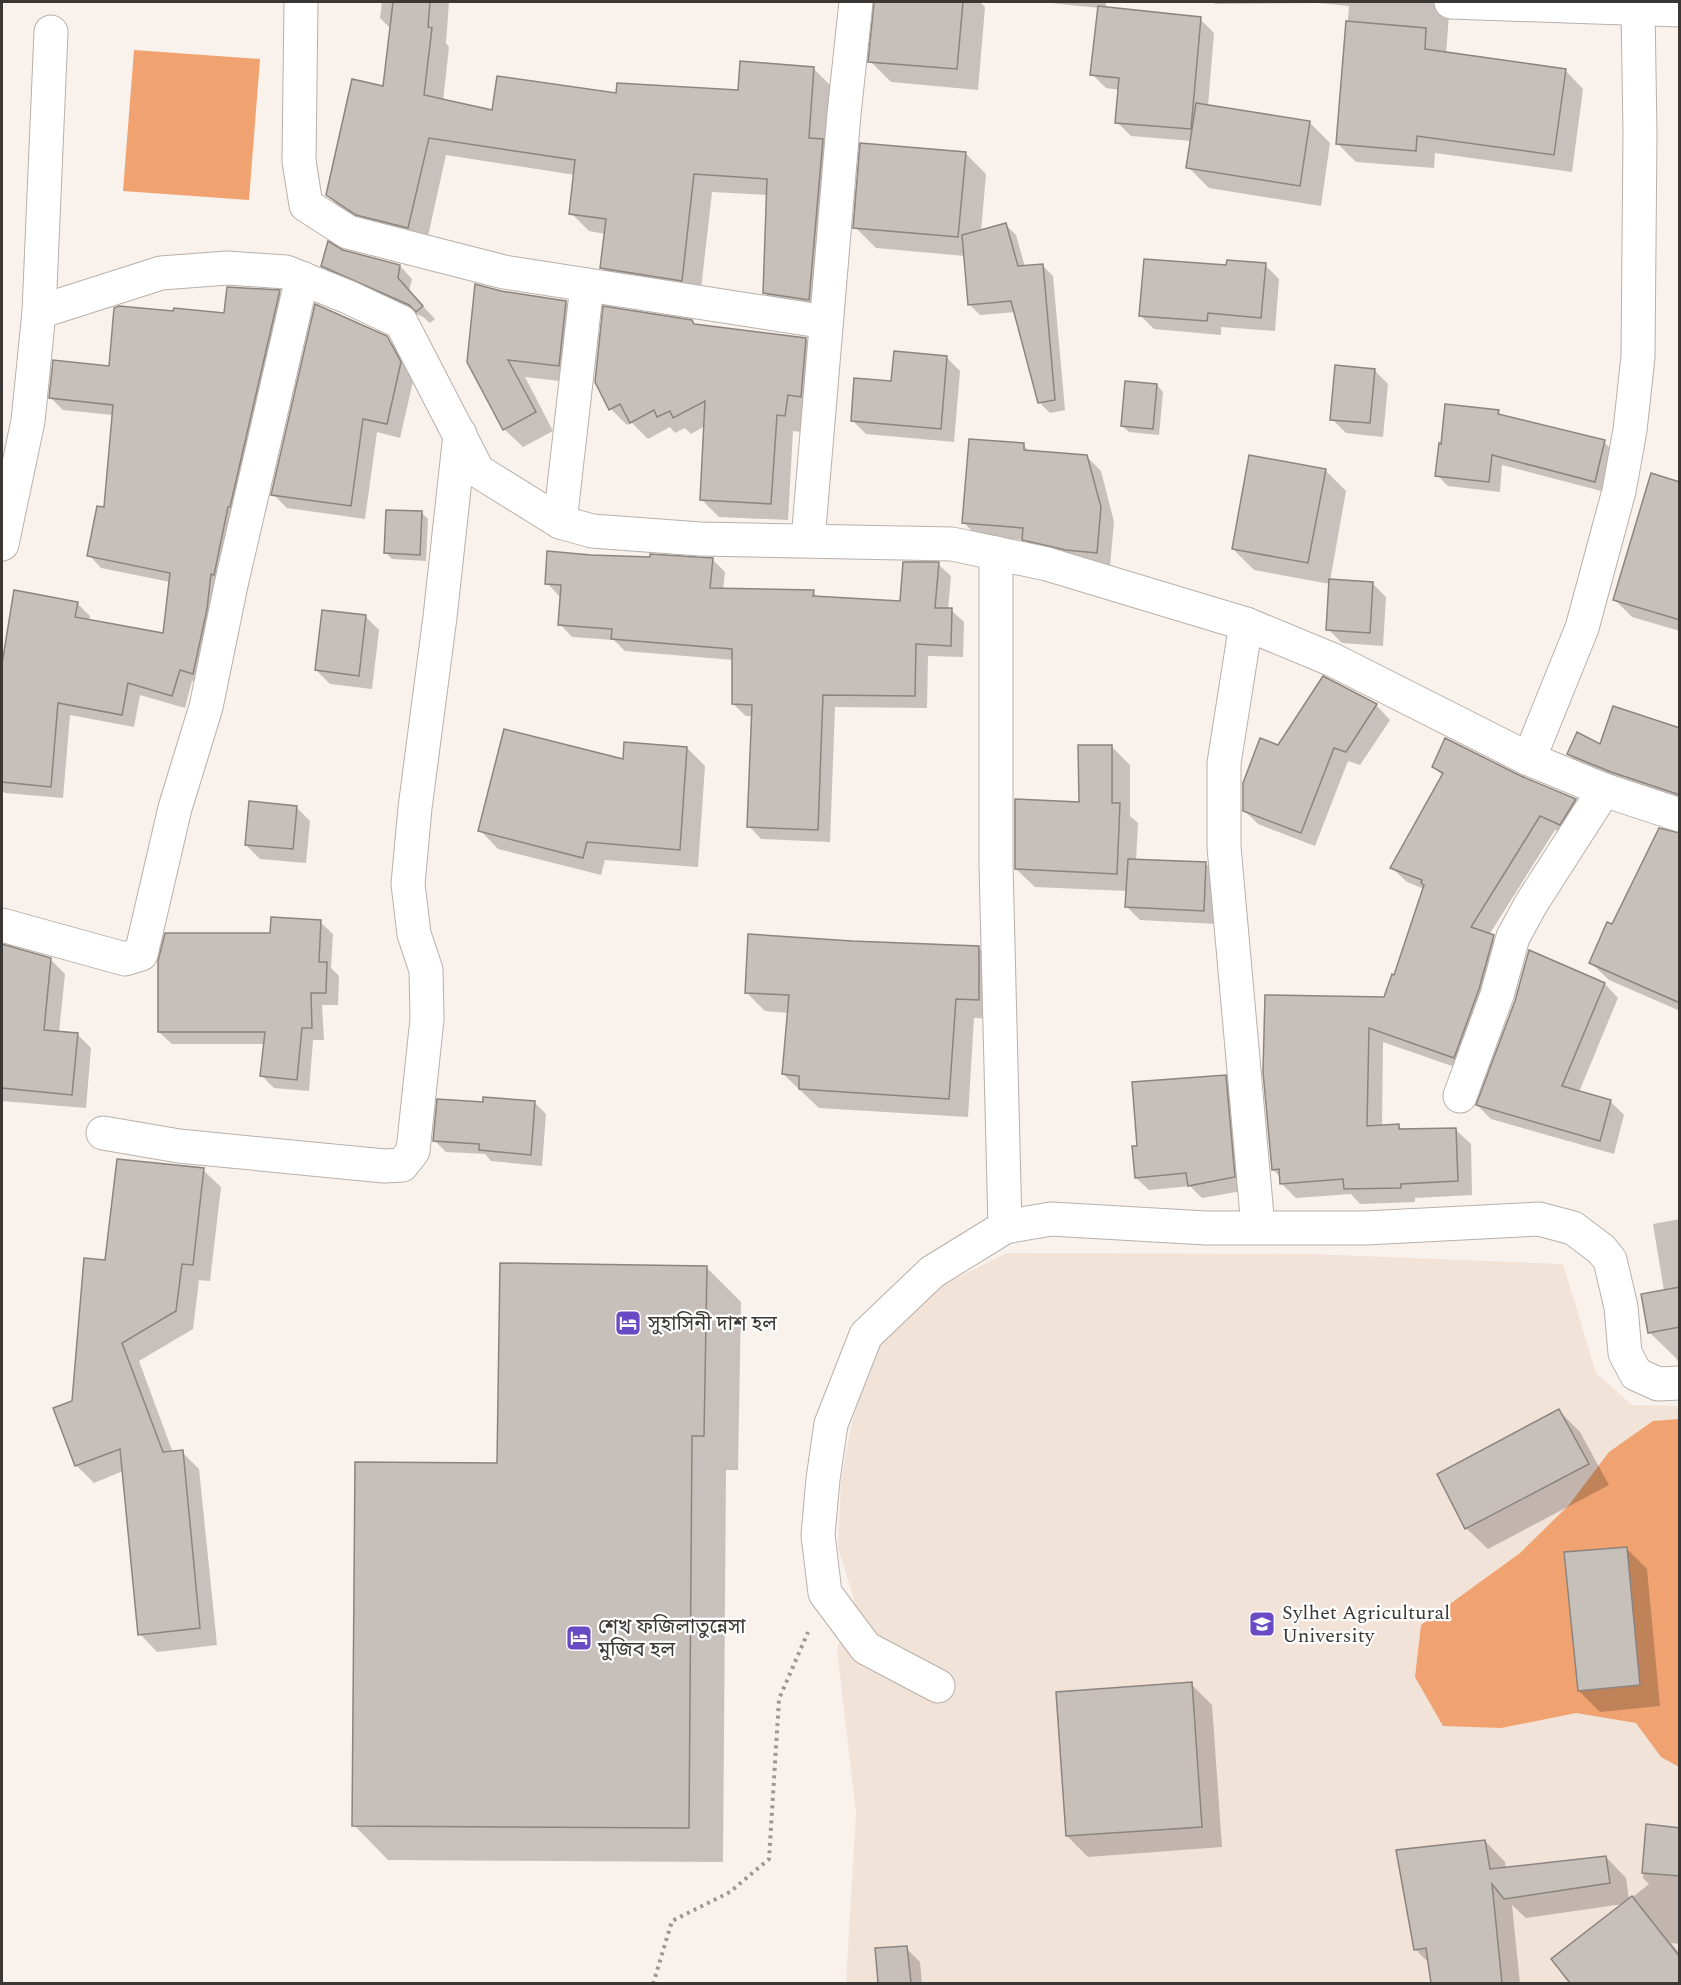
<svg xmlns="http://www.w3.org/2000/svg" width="1681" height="1985" font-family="Spectral,'Noto Sans Bengali',serif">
  <rect width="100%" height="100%" fill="#f9f1eb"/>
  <path fill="#f2e3d9" d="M1007,1253L1311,1254L1563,1264L1596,1373L1632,1405L1679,1406V1983H846L856,1814L837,1649L854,1599L838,1548L841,1480L852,1422L877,1342L923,1295Z"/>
  <g fill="#f0a370">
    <path d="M134,50L260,59L249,200L123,191Z"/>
    <path d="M1679,1419V1767L1661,1757L1636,1723L1576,1713L1501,1728L1443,1726L1415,1677L1421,1625L1520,1553L1569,1505L1609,1452L1653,1421Z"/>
  </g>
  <g fill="#0003">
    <path d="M382,2H449L446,43L449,47L443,101L493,112L618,95L739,92L814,69L832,87L827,318L783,311L765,293L768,195L712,192L700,298L620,285L602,267L606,234L589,231L571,213L575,175L446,155L426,245L346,213L327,195L384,88L391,29L380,18Z"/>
    <path d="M876,2H980L985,7L978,90L891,82L870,61Z"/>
    <path d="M1041,2H1106V8L1200,19L1214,33L1208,106L1309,122L1330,143L1321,206L1209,188L1188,167L1192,141L1131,136L1117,122L1120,90L1106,88L1092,74L1099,8Z"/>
    <path d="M1213,2H1450L1446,54L1565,70L1583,89L1572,172L1435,153L1434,168L1356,162L1337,143L1349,6L1318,3L1215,4Z"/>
    <path d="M965,153L986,174L981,232L1005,224L1016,235L1025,267L1043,266L1053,276L1065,410L1050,413L1039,402L1016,312L980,315L970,305L965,256L876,248L855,227Z"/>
    <path d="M342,251L400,266L412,279L409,291L435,319L430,323L423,317L335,278L323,265Z"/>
    <path d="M1265,265L1279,279L1275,331L1221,327V335L1154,329L1140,315L1227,267Z"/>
    <path d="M279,292L292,304L205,685L192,681L185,708L140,695L134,727L70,715L63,798L5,793L2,790V670L77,603L90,616L89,621L164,635L170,582L101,568L89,555L105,509L113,415L63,410L51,398L225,314Z"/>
    <path d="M501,292L566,302L584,320L577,383L525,377L553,431L523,447L504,429Z"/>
    <path d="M695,326L806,339L822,356L801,432L793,431L788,520L719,517L702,500L705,426L691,434L685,428L675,433L670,427L648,439L632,423L627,425L611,409Z"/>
    <path d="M386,338L401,352L414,377L400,438L377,432L365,519L287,508L273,494Z"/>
    <path d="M946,357L960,371L954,442L866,434L852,420L892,383Z"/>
    <path d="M1374,370L1388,384L1383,437L1346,433L1332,419Z"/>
    <path d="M1157,385L1163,392L1159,435L1129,432L1122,426Z"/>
    <path d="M1498,412L1503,417L1604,442L1615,453L1605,492L1502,465L1500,492L1448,486L1437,475Z"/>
    <path d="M1023,445L1030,452L1087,457L1101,471L1114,522L1110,566L1038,553L1025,540L978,537L964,523Z"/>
    <path d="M1325,470L1346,491L1330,581L1372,583L1386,597L1383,646L1342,643L1328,629L1330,584L1254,570L1233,549Z"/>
    <path d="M1680,483V631L1632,617L1615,600Z"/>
    <path d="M422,513L428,519L426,561L392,559L386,553Z"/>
    <path d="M591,557L712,559L725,572L723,590L813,592L819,598L901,603L938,564L951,576L948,610H951L964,622L963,657L928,656L927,708L835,707L830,842L761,839L749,826L753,716H746L733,704L734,660L625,651L614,640L572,637L560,624L562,596H559L547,583Z"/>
    <path d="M365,616L379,630L372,689L330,684L316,670Z"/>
    <path d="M1324,678L1377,706L1390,720L1360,765L1348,761L1315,846L1258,824L1244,810L1279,747Z"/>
    <path d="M1680,729V802L1581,766L1568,754Z"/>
    <path d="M1112,747L1130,765V816L1138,823L1136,861L1206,864L1220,878L1217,924L1140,920L1126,906L1127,891L1035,887L1016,869L1080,803Z"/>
    <path d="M687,748L705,766L698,867L605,860L601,875L498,849L480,830L624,761Z"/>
    <path d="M1434,767L1575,800L1590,815L1575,839L1555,830L1489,935L1508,952L1469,1072L1383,1042L1382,1126H1399L1403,1131L1456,1130L1471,1144L1472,1195L1415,1198V1202L1360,1204L1351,1194L1296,1198L1281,1183V1177L1273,1170L1386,998L1395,977L1424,889L1407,882L1392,868L1443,776Z"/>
    <path d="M296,807L310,821L306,863L260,859L246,845Z"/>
    <path d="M1680,867V1011L1609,980L1591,963L1613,926Z"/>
    <path d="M320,922L333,934L331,968L339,976L338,1005H322L324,1040H313L309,1091L274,1088L261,1075L265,1044H172L159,1032L271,934Z"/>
    <path d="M852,942L979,948L998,967L997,1019L974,1018L968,1117L819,1108L783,1074L789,1013L765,1011L746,992Z"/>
    <path d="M2,946L50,959L65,974L59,1032L77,1034L91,1048L86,1108L2,1101Z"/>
    <path d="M1605,984L1618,998L1579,1092L1610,1101L1624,1115L1614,1154L1491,1119L1477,1105Z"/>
    <path d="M1225,1076L1238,1089L1247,1190L1202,1198L1190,1186L1149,1190L1136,1178L1138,1147Z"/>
    <path d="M535,1103L546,1114L542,1166L491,1161L485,1154L446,1152L434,1140L484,1104Z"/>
    <path d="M203,1170L221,1187L210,1281L199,1280L193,1329L139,1361L173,1453L182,1452L199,1469L217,1645L157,1652L140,1634L123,1471L94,1483L76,1465L73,1402L106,1261Z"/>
    <path d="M1680,1219V1366L1676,1358L1649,1332L1664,1291L1653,1224Z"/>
    <path d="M707,1268L741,1302L738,1470H726L723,1862L388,1860L354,1825L499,1465Z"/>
    <path d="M1559,1411L1580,1432L1609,1485L1488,1549L1467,1529L1439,1474Z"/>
    <path d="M1626,1548L1647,1569L1660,1706L1600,1712L1579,1691Z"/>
    <path d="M1191,1684L1212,1705L1222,1847L1088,1857L1067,1836Z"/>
    <path d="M1647,1826L1680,1829V1944L1671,1943L1680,1954V1984H1572L1553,1959L1623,1904L1526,1918L1512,1905L1520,1984H1432L1429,1963L1415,1949L1485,1841L1505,1862L1506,1869L1606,1857L1626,1878L1629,1900L1649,1884L1643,1878Z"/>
    <path d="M906,1948L920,1962L922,1984H880L877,1950Z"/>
  </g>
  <g fill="#c7bfba" stroke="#8b847f" stroke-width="1.5">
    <path d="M393,2H430L428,27L432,28L424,95L492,110L497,76L616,93L617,83L738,90L740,61L814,67L809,138L823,139L809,300L763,293L767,179L694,174L682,281L600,268L606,219L569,214L575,160L429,138L408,228L356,215L326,195L352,79L383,86Z"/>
    <path d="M874,2H963L957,69L868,62Z"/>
    <path d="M1098,6L1201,17L1191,129L1115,123L1119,78L1090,75Z"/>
    <path d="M1346,21L1426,28L1425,49L1566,69L1554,155L1417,136L1416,151L1336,144Z"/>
    <path d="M1196,103L1310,121L1300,186L1186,168Z"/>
    <path d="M860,143L966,152L958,237L853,228Z"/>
    <path d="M1006,223L1018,266L1043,264L1055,400L1038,403L1011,301L968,305L962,235Z"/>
    <path d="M328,241L343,250L400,265L398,278L423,306L416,312L409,305L321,266Z"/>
    <path d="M1144,259L1226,265L1227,260L1266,263L1261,318L1208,313L1207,321L1139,316Z"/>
    <path d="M475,284L501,291L566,301L559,366L508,360L536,412L503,430L467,362Z"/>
    <path d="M227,287L280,290L230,507H228L214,575L211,574L207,609L193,674L180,670L172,696L128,683L122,715L58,703L51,787L2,782V664L14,590L78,602L75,617L163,633L170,573L87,556L97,506L104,507L113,405L49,398L53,360L109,366L114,308L119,306L173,311L174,308L224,313Z"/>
    <path d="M315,304L387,336L401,362L387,424L363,419L351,506L271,495Z"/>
    <path d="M603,306L692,320L694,324L806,338L801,397L788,395L785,416L777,415L771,504L700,500L705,401L673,418L670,411L657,417L654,410L630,423L620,404L609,410L595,382Z"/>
    <path d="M894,351L947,356L941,429L851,421L854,378L891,381Z"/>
    <path d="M1335,365L1375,369L1370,423L1330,420Z"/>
    <path d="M1125,381L1157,384L1153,429L1121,426Z"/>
    <path d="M1445,404L1499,410L1498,414L1605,440L1595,482L1492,455L1489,482L1435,476L1439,443L1441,444Z"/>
    <path d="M969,439L1024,443V450L1087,455L1101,507L1097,553L1066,550L1022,540L1023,528L962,523Z"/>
    <path d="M1249,455L1326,469L1308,563L1232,549Z"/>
    <path d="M1651,473L1680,482V620L1613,600Z"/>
    <path d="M386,510L422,511L420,555L384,553Z"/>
    <path d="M547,551L591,555L650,557V554L713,558L710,588L814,590L813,596L900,601L903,562H939L935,608H952L951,646L916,644L915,696L823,695L818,830L747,827L752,705L732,704V649L611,639L612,629L558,625L561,585L545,584Z"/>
    <path d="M1329,579L1373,582L1370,633L1326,630Z"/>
    <path d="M322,610L366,615L359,676L315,670Z"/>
    <path d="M1323,676L1377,704L1346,752L1334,748L1301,833L1243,811V783L1260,738L1278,745Z"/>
    <path d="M1613,706L1680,728V795L1611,772L1567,754L1577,732L1600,744Z"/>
    <path d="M504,729L623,759L624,742L687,747L680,850L587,842L583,858L478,831Z"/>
    <path d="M1445,738L1521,776L1576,799L1560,825L1540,816L1471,927L1494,935L1479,989L1454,1058L1369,1028L1367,1126L1399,1124V1129L1456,1128L1458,1181L1401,1184V1188L1344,1189L1343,1179L1280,1184L1279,1169L1272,1170L1263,1072L1265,995L1384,997L1392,974L1394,975L1424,885L1421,883L1422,880L1390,868L1443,773L1432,767Z"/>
    <path d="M1078,745H1112V803H1120L1117,874L1015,869V799L1079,802Z"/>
    <path d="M249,801L297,806L293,849L245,845Z"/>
    <path d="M1659,828L1680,833V1003L1589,963L1607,922L1612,924Z"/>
    <path d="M1128,859L1206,862L1204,911L1125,907Z"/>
    <path d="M271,917L321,920L319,962H327L326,993H311L312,1028H302L297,1080L260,1076L265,1032H158V961L165,933H270Z"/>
    <path d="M748,934L852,941L979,946V1000L956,999L949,1099L799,1089V1076L782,1074L789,995L745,993Z"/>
    <path d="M2,944L51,958L44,1030L78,1033L72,1095L2,1088Z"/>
    <path d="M1529,950L1605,983L1562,1086L1611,1100L1600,1141L1476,1105L1515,1001Z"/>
    <path d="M1226,1075L1235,1177L1188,1186L1186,1173L1135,1178L1132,1146H1137L1132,1082Z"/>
    <path d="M483,1097L535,1101L531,1155L479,1150V1144L433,1141L437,1099L483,1102Z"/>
    <path d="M117,1159L204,1168L193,1265L182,1264L176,1311L122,1343L163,1452L183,1450L200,1628L138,1635L120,1449L75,1466L53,1408L72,1401L84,1258L105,1260Z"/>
    <path d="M500,1263L707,1266L704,1436H692L689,1828L352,1826L355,1462L497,1463Z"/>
    <path d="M1680,1287V1327L1648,1333L1641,1294Z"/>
    <path d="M1559,1409L1589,1464L1465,1529L1437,1474Z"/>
    <path d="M1627,1547L1640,1685L1578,1691L1564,1552Z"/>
    <path d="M1192,1682L1202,1827L1066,1836L1056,1692Z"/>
    <path d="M1646,1824L1680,1828V1876L1642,1873Z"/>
    <path d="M1485,1840L1490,1869L1606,1856L1610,1883L1504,1899L1492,1884L1502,1983H1431L1426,1948L1414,1950L1396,1850Z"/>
    <path d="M1632,1896L1680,1957V1983H1570L1551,1959Z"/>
    <path d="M907,1946L911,1983H878L875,1948Z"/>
  </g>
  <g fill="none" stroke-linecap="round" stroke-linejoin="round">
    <defs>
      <g id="street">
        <path d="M301,2L299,161L306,205L348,232L504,272L826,322"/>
        <path d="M1451,2L1680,10"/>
        <path d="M39,312L51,32"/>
        <path d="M560,522L587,285"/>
        <path d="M808,540L844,114L856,2"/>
        <path d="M2,544L28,421L39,312L161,273L227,268L286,272L348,297L401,322L478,471L560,522L592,531L700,539L952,544L1047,564L1246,624L1333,660L1529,759L1604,790L1680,815"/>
        <path d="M996,553V865L1005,1227"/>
        <path d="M1246,624L1224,763V847L1258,1227"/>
        <path d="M1529,759L1582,628L1619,491L1630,430L1638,357L1640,133L1638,8"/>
        <path d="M2,925L125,959L141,954L175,808L206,707L231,585L302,278"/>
        <path d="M1460,1096L1497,995L1513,937L1531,904L1604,790"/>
        <path d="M103,1133L179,1146L384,1166L402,1165L413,1151L427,1019L426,970L414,934L408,884L415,808L440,617L460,434"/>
        <path d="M938,1686L866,1648L825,1593L818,1535L823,1479L831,1424L866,1335L932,1272L1005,1227L1051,1219L1206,1228H1365L1539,1219L1573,1228L1601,1249L1610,1260L1621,1307L1625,1353L1636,1374L1658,1384L1680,1383"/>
      </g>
    </defs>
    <use href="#street" stroke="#b8b0ab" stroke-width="35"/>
    <path stroke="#9e9894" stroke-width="4" stroke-dasharray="3 4.5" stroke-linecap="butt" d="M653,1984L672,1921L730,1892L769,1859L779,1699L808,1632"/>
    <use href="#street" stroke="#fff" stroke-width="33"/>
  </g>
  <defs>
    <symbol id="hotel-square" viewBox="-11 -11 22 22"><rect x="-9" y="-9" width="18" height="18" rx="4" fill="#684ac3" stroke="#fff"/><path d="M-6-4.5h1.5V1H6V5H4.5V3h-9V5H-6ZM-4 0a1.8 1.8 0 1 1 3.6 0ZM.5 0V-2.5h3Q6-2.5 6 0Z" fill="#fff"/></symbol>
    <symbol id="university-square" viewBox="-11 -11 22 22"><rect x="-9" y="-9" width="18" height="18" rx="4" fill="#684ac3" stroke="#fff"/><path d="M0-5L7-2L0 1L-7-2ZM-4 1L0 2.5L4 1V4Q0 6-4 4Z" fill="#fff"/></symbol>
  </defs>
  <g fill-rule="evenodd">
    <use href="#hotel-square" x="613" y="1308" width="30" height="30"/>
    <use href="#university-square" x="1247" y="1609" width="30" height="30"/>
    <use href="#hotel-square" x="564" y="1623" width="30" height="30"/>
  </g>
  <g text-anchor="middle" stroke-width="4.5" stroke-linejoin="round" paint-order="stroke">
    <g font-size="20" fill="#3b3735" stroke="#fff" text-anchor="start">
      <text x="648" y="1330">সুহাসিনী দাশ হল</text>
      <text x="1282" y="1619">Sylhet Agricultural<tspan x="1282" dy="23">University</tspan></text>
      <text x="598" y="1633">শেখ ফজিলাতুন্নেসা<tspan x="598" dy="23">মুজিব হল</tspan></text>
    </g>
  </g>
  <rect width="1681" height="1985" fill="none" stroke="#3b3735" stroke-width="6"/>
</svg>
